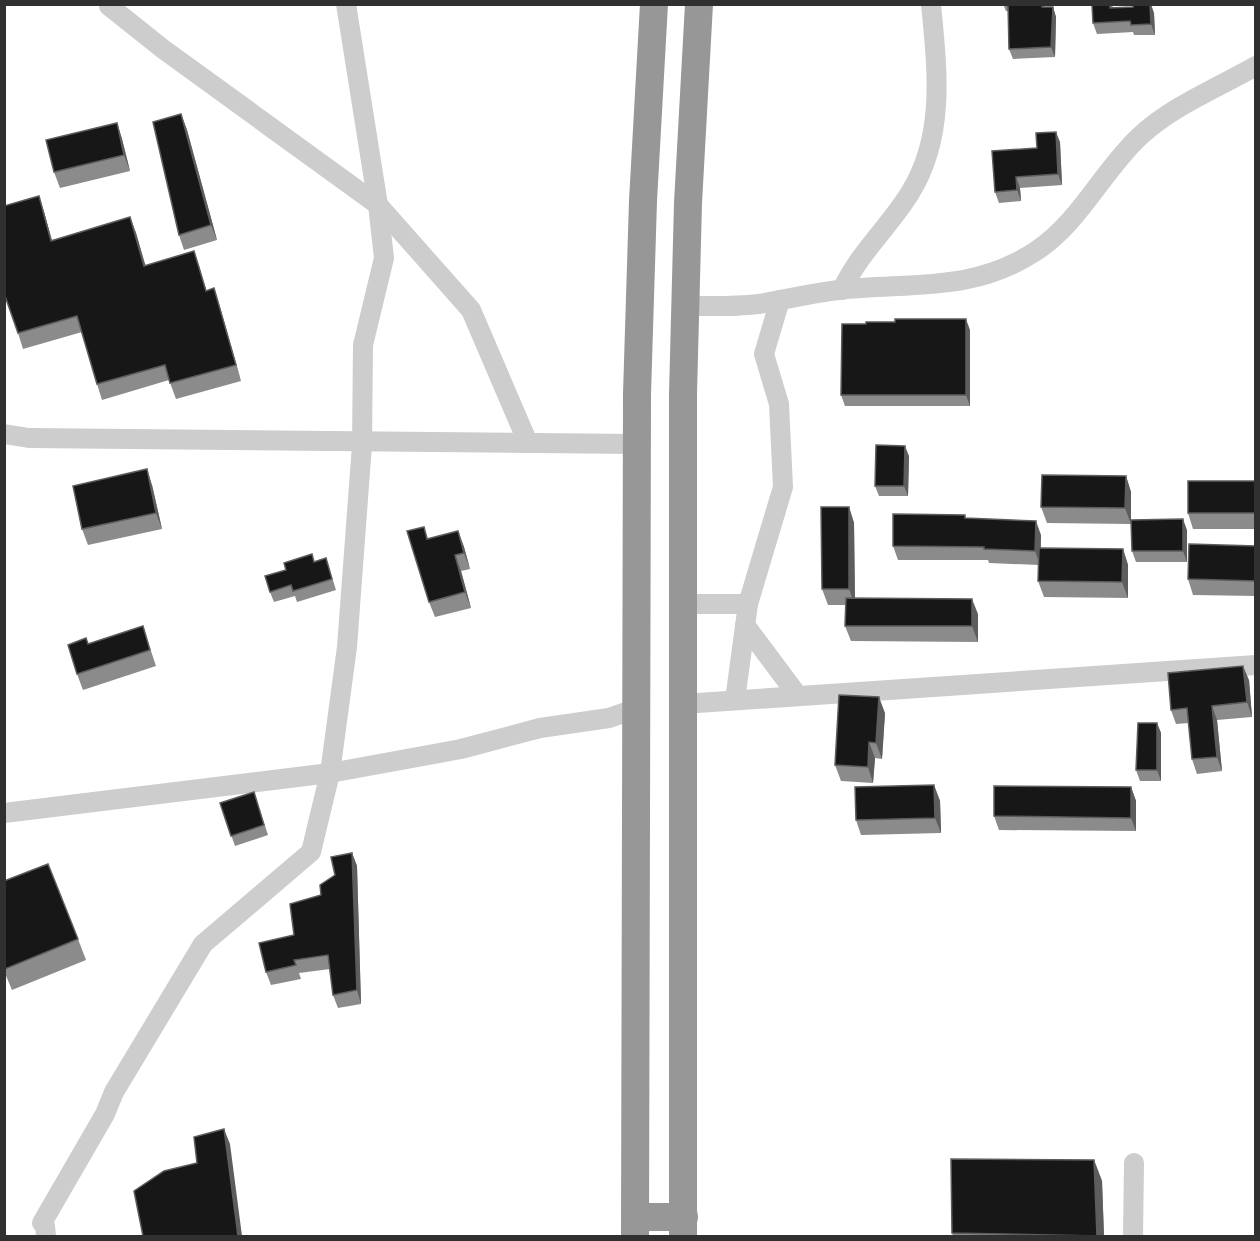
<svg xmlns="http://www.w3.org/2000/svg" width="1260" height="1241" font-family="Roboto,sans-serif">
  <rect width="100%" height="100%" fill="#fff"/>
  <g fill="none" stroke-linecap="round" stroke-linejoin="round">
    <g stroke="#cdcdcd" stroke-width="20">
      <path d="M346,4L378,205L471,310L528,443"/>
      <path d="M842,290C859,253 889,227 910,193C946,135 937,68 931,4"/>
      <path d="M685,306C709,306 734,307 758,304C785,300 811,293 839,290C909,282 973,293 1036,251C1079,223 1102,172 1139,137C1172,106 1217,88 1256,66"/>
      <path d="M4,434L29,438L637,444"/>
      <path d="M682,604H748L783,487L779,404L764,354L780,300"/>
      <path d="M745,625L798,696"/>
      <path d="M735,700L748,604"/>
      <path d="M683,704L1256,665"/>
      <path d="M4,813L330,773L461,749L540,728L609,718L638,708"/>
      <path d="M46,1236L45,1226L42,1223L105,1114L114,1092L203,944L311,852L330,773L347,647L362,445L363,345L384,258L378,205L163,49L109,6"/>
      <path d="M1133,1236L1134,1163"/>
    </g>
    <g stroke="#979797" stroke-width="28">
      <path d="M636,1217H684"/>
      <path d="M635,1236L637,394L643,201L654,4"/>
      <path d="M683,1236V394L688,203L699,4"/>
    </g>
  </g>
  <g fill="#8b8b8b">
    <path d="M1003,4H1043L1044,7H1053L1056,17L1055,57L1013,59L1009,49L1008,11H1006Z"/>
    <path d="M1092,4H1112L1113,8L1154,13L1155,35H1134L1133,32L1097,34L1093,23Z"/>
    <path d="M181,114L187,130L217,240L184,250L179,235Z"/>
    <path d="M117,123L122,139L130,171L60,188L54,172Z"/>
    <path d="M1060,142L1062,185L1020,188L1021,201L999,203L995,192L1037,148Z"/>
    <path d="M39,196L44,212L52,240L130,217L136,233L145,265L199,266L206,291L219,304L241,381L176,399L169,380L102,400L97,384L82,332L23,349L18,333Z"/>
    <path d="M970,330V406H845L841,395Z"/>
    <path d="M909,456L908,496H879L875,486Z"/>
    <path d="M1126,476L1131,492V524L1047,523L1041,507Z"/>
    <path d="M1256,481V529H1193L1188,513Z"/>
    <path d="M152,485L162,529L88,545L82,529Z"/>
    <path d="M849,507L854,523L855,598L978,614V642L851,641L845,626L846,605H828L822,589Z"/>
    <path d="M967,518L1041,535V548L1123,549L1128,565V598L1044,597L1038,581L1039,565L989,563L988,560H898L893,546Z"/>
    <path d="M424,527L428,539L458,531L464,547L470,569L461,571L471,608L435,617L429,602Z"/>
    <path d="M1187,530V562H1136L1132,551Z"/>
    <path d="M1256,546V596L1193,595L1188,579Z"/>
    <path d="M326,558L336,590L297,602L295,596L274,602L270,592L315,561Z"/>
    <path d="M148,642L156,666L83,690L77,674L88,644Z"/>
    <path d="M1249,680L1252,717L1217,720L1222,771L1197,774L1192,759L1189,723L1176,724L1171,710Z"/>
    <path d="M885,713L882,759L875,758L873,783L841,781L835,765Z"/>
    <path d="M1157,723L1161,733V781H1140L1136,770Z"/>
    <path d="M934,785L940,801L941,833L861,835L856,820Z"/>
    <path d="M1131,787L1136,801V831L999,830L994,816Z"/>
    <path d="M254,792L268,835L235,846L220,803Z"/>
    <path d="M352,853L357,866L361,1004L338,1008L333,995L330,969L299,973L301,979L271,985L266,972L294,935L335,875Z"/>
    <path d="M4,881L78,939L86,960L12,990L4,971Z"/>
    <path d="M1094,1160L1102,1181L1104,1236H953L952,1233Z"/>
  </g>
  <g fill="#5d5d5d">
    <path d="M1150,4H1151L1154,13L1155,35L1151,24Z"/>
    <path d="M1053,7L1056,17L1055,57L1051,47Z"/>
    <path d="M181,114L187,130L217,240L211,225Z"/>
    <path d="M117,123L122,139L130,171L124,155Z"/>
    <path d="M1056,132L1060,142L1062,185L1058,174Z"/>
    <path d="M1016,177L1020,188L1021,201L1017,190Z"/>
    <path d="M39,196L44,212L56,256L51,241Z"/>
    <path d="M130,217L136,233L150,281L144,266Z"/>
    <path d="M194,251L199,266L211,306L206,291Z"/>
    <path d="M214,288L219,304L241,381L236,365Z"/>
    <path d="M966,319L970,330V406L966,395Z"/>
    <path d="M905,446L909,456L908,496L904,486Z"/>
    <path d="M147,469L152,485L162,529L156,513Z"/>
    <path d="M1126,476L1131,492V524L1125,508Z"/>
    <path d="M849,507L854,523L855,605L849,589Z"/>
    <path d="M1183,519L1187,530V562L1183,551Z"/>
    <path d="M1036,521L1041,535L1040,565L1035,551Z"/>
    <path d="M458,531L464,547L470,569L464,553Z"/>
    <path d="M1123,549L1128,565V598L1122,582Z"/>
    <path d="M455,555L461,571L471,608L465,592Z"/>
    <path d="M972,599L978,614V642L972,626Z"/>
    <path d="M1243,666L1249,680L1252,717L1247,702Z"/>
    <path d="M879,697L885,713L882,759L876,743Z"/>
    <path d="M1212,706L1217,720L1222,771L1217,757Z"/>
    <path d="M1157,723L1161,733V781L1157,770Z"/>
    <path d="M869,742L875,758L873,783L868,767Z"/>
    <path d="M934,785L940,801L941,833L935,818Z"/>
    <path d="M1131,787L1136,801V831L1131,818Z"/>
    <path d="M352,853L357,866L361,1004L357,990Z"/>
    <path d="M224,1129L230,1144L242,1236H238Z"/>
    <path d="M1094,1160L1102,1181L1104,1236H1097Z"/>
  </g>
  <g fill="#171717" stroke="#5d5d5d" stroke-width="1.5">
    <path d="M1008,4H1042V7H1053L1051,47L1009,49Z"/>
    <path d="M1092,4H1110V8L1133,7V4H1150L1151,24L1131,25L1130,21L1093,23Z"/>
    <path d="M181,114L211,225L179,235L153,122Z"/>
    <path d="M117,123L124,155L54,172L46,140Z"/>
    <path d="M1056,132L1058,174L1016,177L1017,190L995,192L992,151L1037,148L1036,133Z"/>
    <path d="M39,196L51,241L130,217L144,266L194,251L206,291L214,288L236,365L170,383L165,365L97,384L77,316L18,333L4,293V206Z"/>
    <path d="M895,319H966V395H841L842,324H866V322H895Z"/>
    <path d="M876,445L905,446L904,486H875Z"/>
    <path d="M147,469L156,513L82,529L73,486Z"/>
    <path d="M1042,475L1126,476L1125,508L1041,507Z"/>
    <rect x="1188" y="481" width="68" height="32"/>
    <path d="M821,507H849V589H822Z"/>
    <path d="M893,514L965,515V518L1036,521L1035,551L984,549V547L893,546Z"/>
    <path d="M1183,519V551H1132L1131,520Z"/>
    <path d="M424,527L427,539L458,531L464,553L455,555L465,592L429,602L407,531Z"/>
    <path d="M1189,544L1256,546V581L1188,579Z"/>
    <path d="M1039,548L1123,549L1122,582L1038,581Z"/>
    <path d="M312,554L314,562L326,558L332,579L293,591L291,585L270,592L265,576L286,570L284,563Z"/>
    <path d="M846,598L972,599V626H845Z"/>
    <path d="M143,626L150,650L77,674L68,645L86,638L88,644Z"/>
    <path d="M1243,666L1247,702L1212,706L1217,757L1192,759L1187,708L1171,710L1168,673Z"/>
    <path d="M839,695L879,697L876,743L869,742L868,767L835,765Z"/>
    <path d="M1138,723H1157V770H1136Z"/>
    <path d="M934,785L935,818L856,820L855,787Z"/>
    <path d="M994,786L1131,787V818L994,816Z"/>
    <path d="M254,792L264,825L231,836L220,803Z"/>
    <path d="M352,853L357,990L333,995L328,955L294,960L296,965L266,972L259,943L294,935L290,904L321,895L320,885L335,875L331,857Z"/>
    <path d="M48,864L78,939L5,969L4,881Z"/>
    <path d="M224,1129L238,1236H143L134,1191L164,1171L197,1163L194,1137Z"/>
    <path d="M951,1159L1094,1160L1097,1236L952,1233Z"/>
  </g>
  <rect width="1260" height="1241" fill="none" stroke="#303030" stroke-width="12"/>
</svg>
